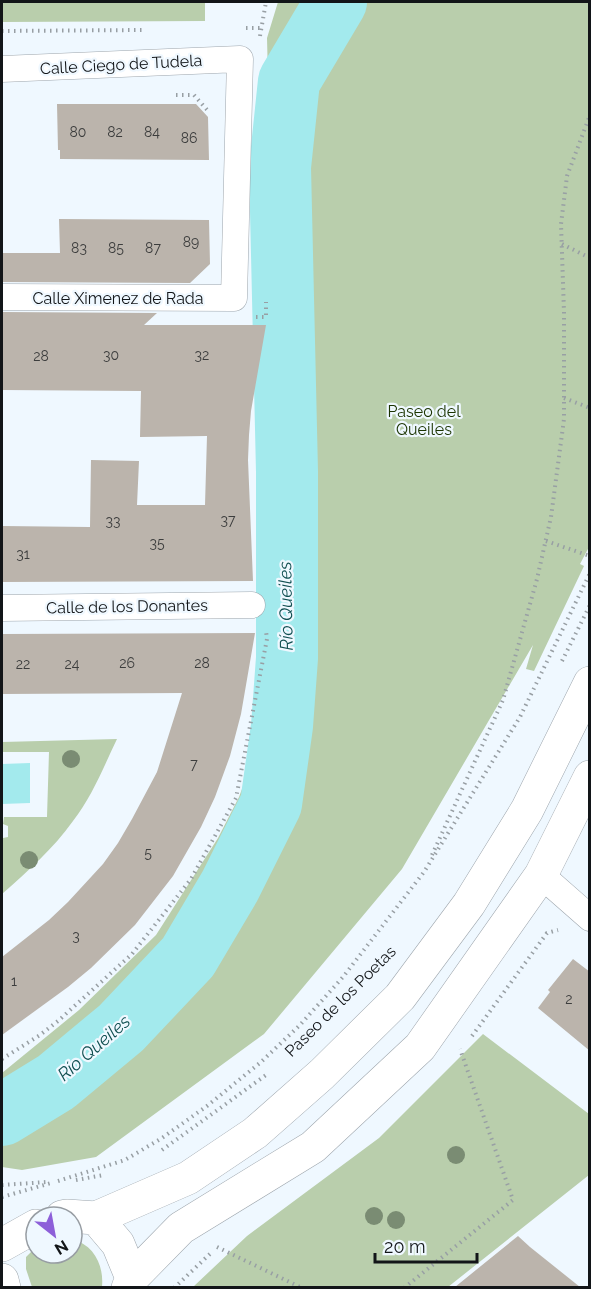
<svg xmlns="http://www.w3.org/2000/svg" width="591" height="1289" font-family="Raleway,sans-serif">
  <rect width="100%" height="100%" fill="#eff8ff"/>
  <g fill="#b9ceac">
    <path d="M2,2H205V21L2,22Z"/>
    <path d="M278,2H589V547L580,564L584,566L534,671L526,669L533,645L402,869L264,1034L96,1157L22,1170L2,1167V1073L79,1010L156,935L218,838L239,797L257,749L270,646V611L262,578L259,411L274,317L267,38Z"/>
    <path d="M117,739C104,766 92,797 73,821C53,849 27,872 2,894L3,838L8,837V826L3,824L4,817H47L49,752H2V742Z"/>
    <path d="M483,1034L589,1114V1175L448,1287L257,1288L255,1286L251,1288L193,1287L247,1236L379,1138Z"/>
    <path d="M72,1239C94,1245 104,1265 102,1287H32L26,1269V1257L36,1247V1253H72Z"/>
  </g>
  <path fill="#a3eaed" d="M30,763V803L2,804V764Z"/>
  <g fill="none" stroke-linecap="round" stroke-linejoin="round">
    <path stroke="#a3eaed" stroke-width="62" d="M2,1115L56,1082L121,1028L188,957L230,886L271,804L282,726L287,658V472L280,167L289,81L336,2"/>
  </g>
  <g fill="#bbb4ac">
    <path d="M57,104H196L208,117L209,160L60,159V150H58Z"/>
    <path d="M59,219L209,220L210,264L190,283L2,282V253H60Z"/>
    <path d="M2,312L157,313L144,325H266L251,411L249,435L248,460L253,581L2,582V526L90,527L91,460L139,461L137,505H205L207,436L140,437L141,391L2,390Z"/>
    <path d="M255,633L241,714L230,756L215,797L201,827L173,876L135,925L91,968L68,987L2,1035V957L49,920L68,902L103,864L118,843L132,819L157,772L182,693L2,694V634Z"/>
    <path d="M573,959L590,972V1051L538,1008L550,992L548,990Z"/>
    <path d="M518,1236L530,1247L580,1287H455Z"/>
  </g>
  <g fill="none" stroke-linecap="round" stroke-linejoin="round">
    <defs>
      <g id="minor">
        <path d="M2,69L240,59L234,298L2,297"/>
        <path d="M2,608L252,605"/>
        <path d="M541,875L590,918"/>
      </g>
      <g id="tertiary">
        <path d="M62,1217L67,1216L96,1218L118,1244L132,1278L128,1288"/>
        <path d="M96,1218L188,1178L255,1133L322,1074L400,997L469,904L527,810L590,683"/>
        <path d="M2,1245L36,1226"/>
        <path d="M132,1278L181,1228L313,1147L420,1047L541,875L590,777"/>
        <path d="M2,1280L4,1288"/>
      </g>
    </defs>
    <use href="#minor" stroke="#9ea6ad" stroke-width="27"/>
    <use href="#tertiary" stroke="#9ea6ad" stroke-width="34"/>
    <g stroke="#989fa4" stroke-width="4" stroke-dasharray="1.5 4.5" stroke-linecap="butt">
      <path d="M246,28H260"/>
      <path d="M2,31L145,30"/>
      <path d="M260,36L266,2"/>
      <path d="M176,95H194L209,112"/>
      <path d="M562,244L590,258"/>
      <path d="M256,317H266V302"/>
      <path d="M564,398L590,408"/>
      <path d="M546,541L590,556"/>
      <path d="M562,661L590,605"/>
      <path d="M432,855L503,700L537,579L551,517L564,419V312L561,224L567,176L590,115"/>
      <path d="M472,1036L547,933L558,930"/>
      <path d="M2,1059L40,1035L58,1021L132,954L191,879L236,798L267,639L266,631"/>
      <path d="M162,1150L266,1075"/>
      <path d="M76,1180L104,1175"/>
      <path d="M58,1181L125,1160L162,1138L207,1106L261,1062L300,1025L343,977L424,872L520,717L590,573"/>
      <path d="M2,1185L47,1182"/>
      <path d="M2,1197L51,1183"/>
      <path d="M217,1247L302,1288"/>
      <path d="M174,1288L213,1251"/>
      <path d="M404,1288L513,1200L460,1049"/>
    </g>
    <use href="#minor" stroke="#fff" stroke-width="26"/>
    <use href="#tertiary" stroke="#fff" stroke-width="33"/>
  </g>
  <g fill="#7a8c73">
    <circle cx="71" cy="759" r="9"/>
    <circle cx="29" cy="860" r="9"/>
    <circle cx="456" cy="1155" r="9"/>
    <circle cx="374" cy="1216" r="9"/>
    <circle cx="396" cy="1220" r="9"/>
  </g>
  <g text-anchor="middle" stroke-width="4.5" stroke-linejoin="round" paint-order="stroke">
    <g font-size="14" fill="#3c3d3d">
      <text x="78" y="137">80</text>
      <text x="115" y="137">82</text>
      <text x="152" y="137">84</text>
      <text x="189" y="143">86</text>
      <text x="191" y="247">89</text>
      <text x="79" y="253">83</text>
      <text x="116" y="253">85</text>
      <text x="153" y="253">87</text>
      <text x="111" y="360">30</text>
      <text x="202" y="360">32</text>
      <text x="41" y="361">28</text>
      <text x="228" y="525">37</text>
      <text x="113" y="526">33</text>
      <text x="157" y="548">35</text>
      <text x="23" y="559">31</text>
      <text x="127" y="668">26</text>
      <text x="202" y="668">28</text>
      <text x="23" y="669">22</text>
      <text x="72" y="669">24</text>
      <text x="194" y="769">7</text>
      <text x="148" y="858">5</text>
      <text x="76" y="941">3</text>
      <text x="14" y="986">1</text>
      <text x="569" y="1004">2</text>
    </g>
    <g font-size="16" fill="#121518" stroke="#eff8ff">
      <text transform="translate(121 64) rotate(-3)" y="6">Calle Ciego de Tudela</text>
      <text x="118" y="304">Calle Ximenez de Rada</text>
      <text transform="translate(127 606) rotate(-1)" y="6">Calle de los Donantes</text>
      <text transform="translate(340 1001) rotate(-45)" y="6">Paseo de los Poetas</text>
    </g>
    <g font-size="16" fill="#1b3401" stroke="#eff8ff">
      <text x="424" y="417">Paseo del<tspan x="424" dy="18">Queiles</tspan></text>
    </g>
    <g font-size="18" font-style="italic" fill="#115052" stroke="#eff8ff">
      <text transform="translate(286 606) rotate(-91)" y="6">Río Queiles</text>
      <text transform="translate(94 1048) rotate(-41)" y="6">Río Queiles</text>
    </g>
  </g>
  <rect width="591" height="1289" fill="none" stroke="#121518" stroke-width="6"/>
  <g transform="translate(54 1235) rotate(149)"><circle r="28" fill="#eff8ff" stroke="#979da3" stroke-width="1.5"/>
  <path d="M0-4.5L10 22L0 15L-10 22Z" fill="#8d5fd9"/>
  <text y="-9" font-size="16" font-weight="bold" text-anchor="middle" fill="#121518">N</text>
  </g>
  <path d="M375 1253v9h102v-9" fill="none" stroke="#121518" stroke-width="3"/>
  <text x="384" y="1253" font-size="18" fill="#121518" stroke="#eff8ff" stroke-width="4.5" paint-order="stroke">20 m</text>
</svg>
